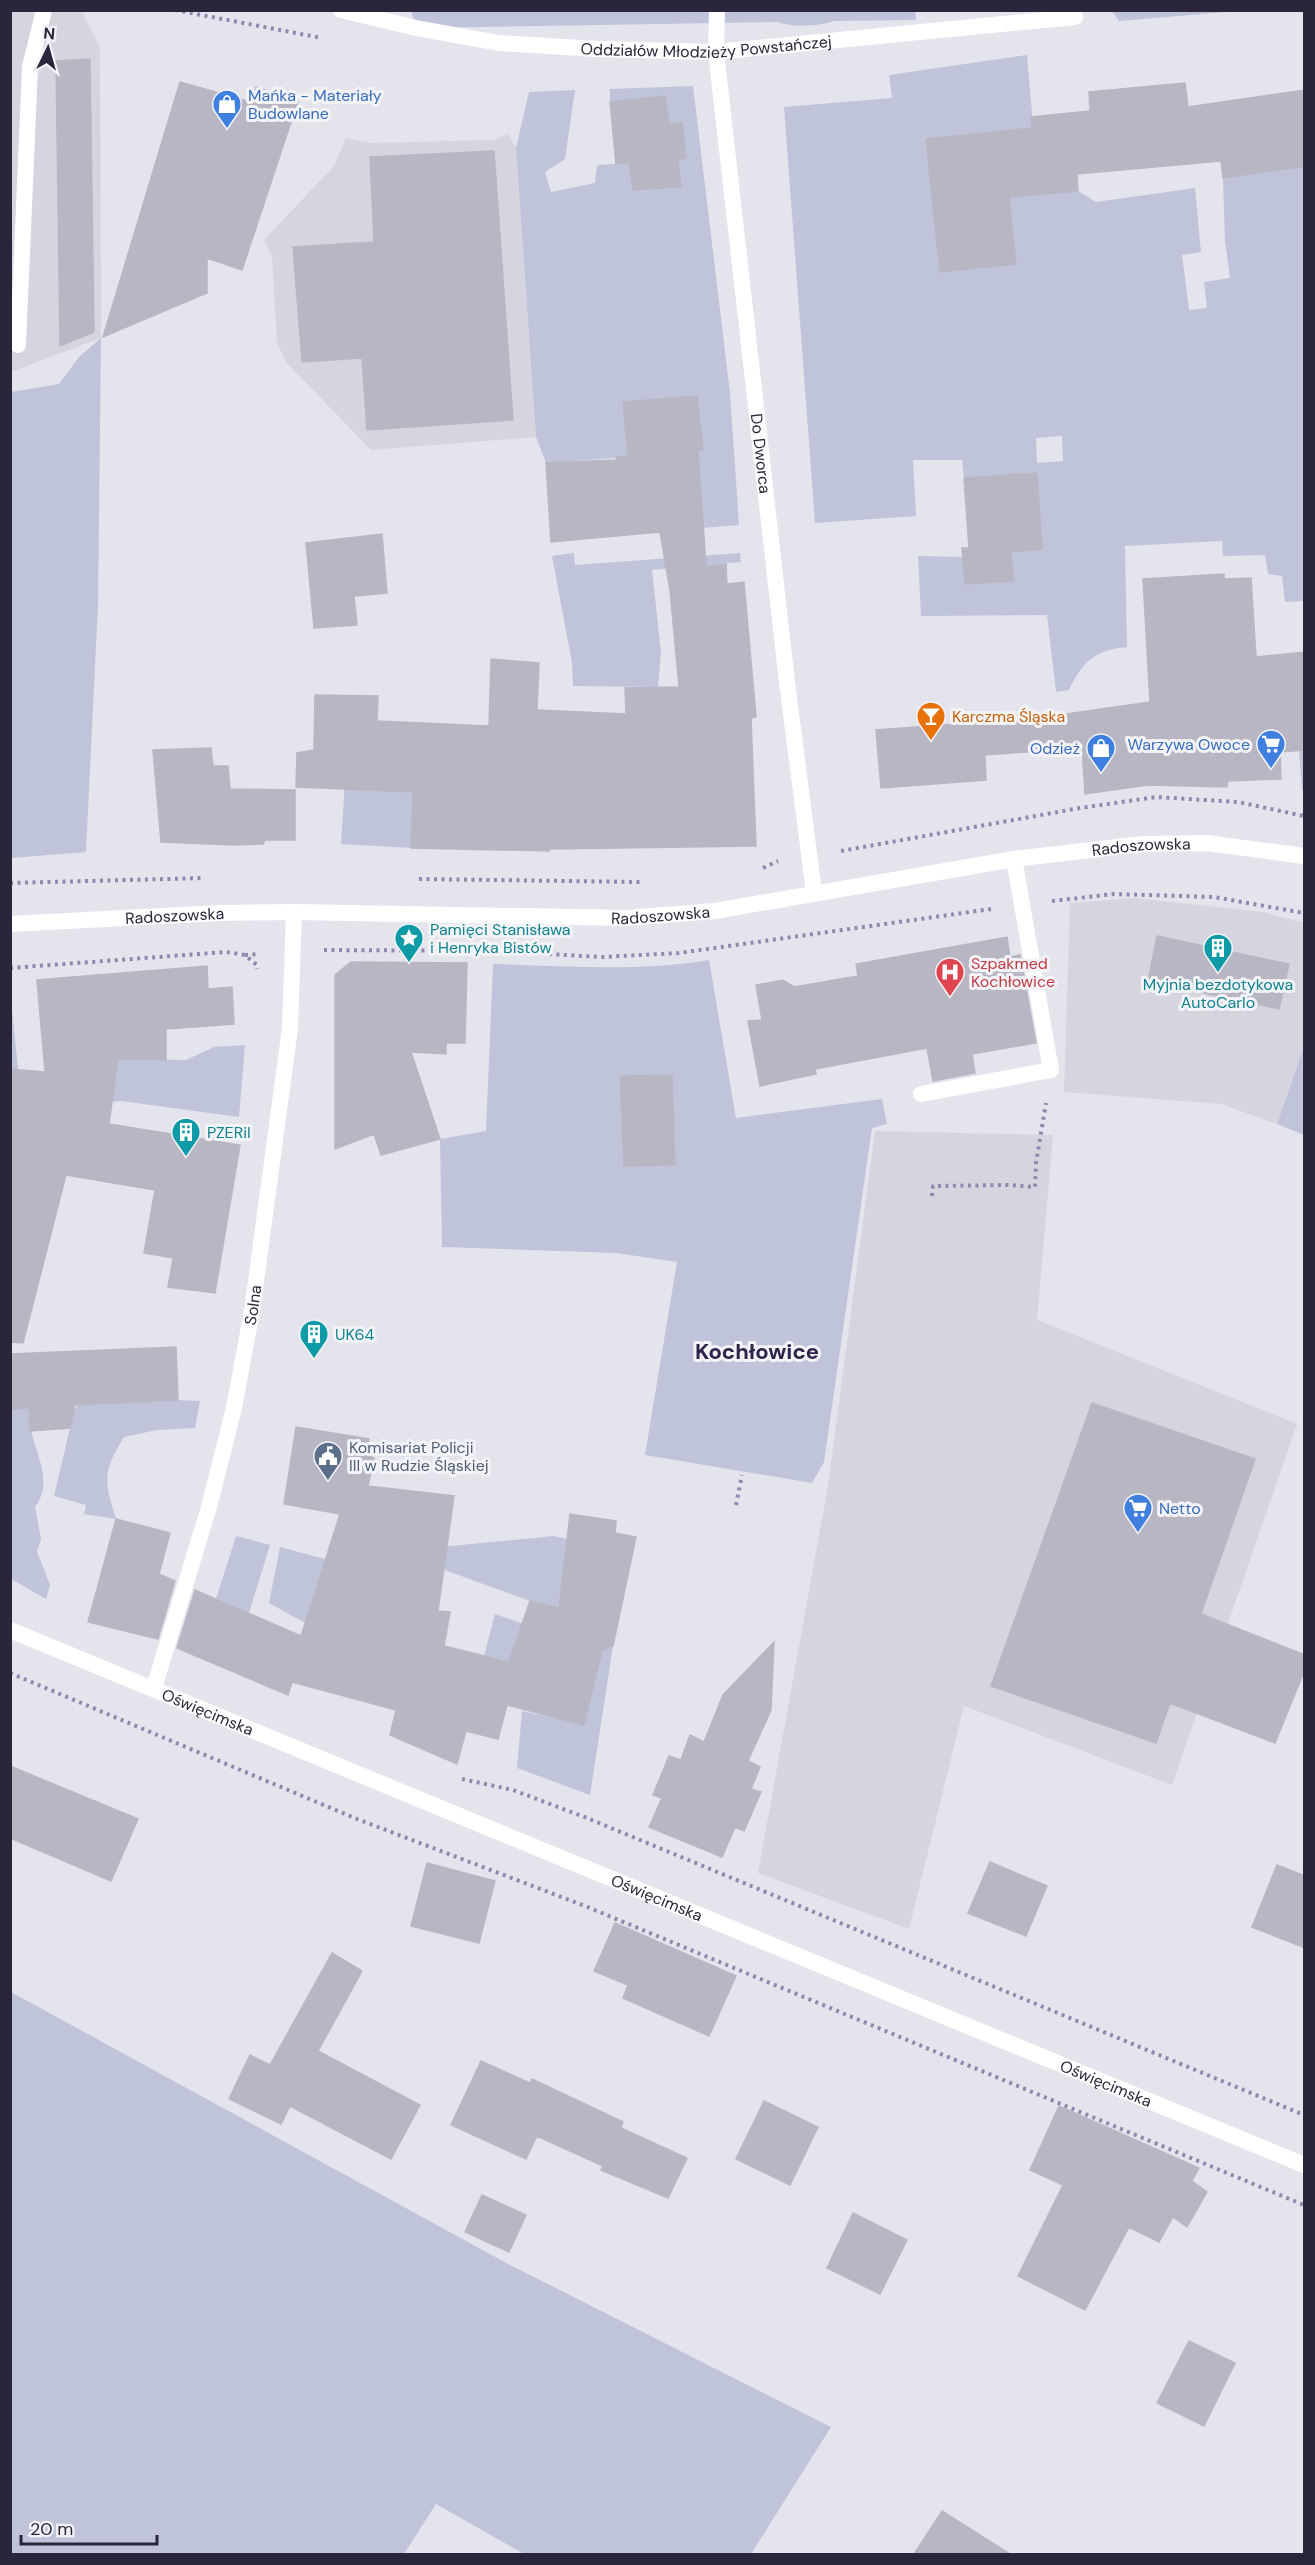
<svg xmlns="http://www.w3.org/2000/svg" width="1315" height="2565" font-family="'DM Sans',sans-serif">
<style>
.built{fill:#d6d5df}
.green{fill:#bfc4da;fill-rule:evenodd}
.building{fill:#b8b6c3;stroke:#b8b7c4;stroke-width:1.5}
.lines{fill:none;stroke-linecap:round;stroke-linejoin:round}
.path{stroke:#9088ac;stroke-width:4;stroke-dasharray:3 4.5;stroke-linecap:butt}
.service{stroke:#fff;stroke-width:16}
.minor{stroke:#fff;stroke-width:16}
.tertiary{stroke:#fff;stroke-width:16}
.labels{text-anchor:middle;stroke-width:6;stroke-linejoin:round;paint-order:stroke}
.street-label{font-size:16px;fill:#2b253b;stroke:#f4f4f8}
.shop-label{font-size:16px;fill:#366cbe;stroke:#f4f4f8;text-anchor:start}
.food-label{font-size:16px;fill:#c56008;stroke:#f4f4f8;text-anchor:start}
.culture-label{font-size:16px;fill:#0d838f;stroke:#f4f4f8;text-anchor:start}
.health-label{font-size:16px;fill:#be3a42;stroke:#f4f4f8;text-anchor:start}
.service-label{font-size:16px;fill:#4e5e75;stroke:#f4f4f8;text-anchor:start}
.district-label{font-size:22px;font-weight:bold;fill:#2f234b;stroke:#f4f4f8}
</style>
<rect width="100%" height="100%" fill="#e4e4ec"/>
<path class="built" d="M11,11h71l18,37 1,290 -90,34z
M508,134l8,14 20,289 -165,13 -85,-88 -9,-19 -5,-87 -8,-16 70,-74 12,-28 24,5 124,-3z
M1135,898l128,14 41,11v123l-27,78 -56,-20 -157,-12 6,-189z
M875,1131l178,4 -16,185 260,104 -125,361 -208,-79 -55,223 -151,-56 70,-387z"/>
<path class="green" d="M915,10l1,10 -82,1c-15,5 -42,7 -56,1l-362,6 -5,-17z
M1112,11h126l-119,10z
M1027,55l12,139 39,-3 18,11 99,-14 6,64 -19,3 7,55 18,-2 -3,-26 26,-4 -5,-37 -2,-63 81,-12v435l-19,1 -3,-26 -14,-2 -3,-19 -42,1 -1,-15 -97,5 2,101c-32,3 -45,15 -58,43l-13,2 -9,-77 -126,1 -3,-60 45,1 2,27 48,-3 -2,-29 31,-3 -3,-45 -31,-29 -44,3 -2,-18h-49l3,56 -101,7 -31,-416 108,-9 -3,-23zM1062,436l1,25 -26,2 -1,-25z
M693,86l37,307 9,132 -36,3 -5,-77 5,-1 -6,-54 -73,7 4,54 -82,6 -10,-26 -20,-289 13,-56 46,-2 -10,69 -20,13 6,20 44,-9 2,-18 32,-2 4,27 47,-3 -2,-27 8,-2 -4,-34 -13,1 -4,-29 -55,6v-13z
M101,338l-3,267 -12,247 -75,6v-466l48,-8 20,-27z
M574,553l1,12 165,-12 1,9 -89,8 9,82 -3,35 -85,-1 -1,-23 -20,-107z
M1299,750h5v40h-2z
M347,751l67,19 -3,78 -70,-4z
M709,960l27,158 146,-19 5,25 -15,4 -48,334 -12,21 -167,-28 32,-193 -61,-9 -174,-6 -2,-108 46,-8 7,-167c72,2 145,8 216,-4zM620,1077l55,88 -51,1z
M112,974l13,85 61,1 28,-13 31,-2 -6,72 -118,-16 -9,1 -18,-67 -6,-60z
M10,999h1l7,70h-7z
M1304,1046v89l-27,-11z
M178,1400l22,1 -5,27 -38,2 -33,7c-22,36 -20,43 -8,82l-32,-5 2,-9 -32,-9 20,-85 4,-6z
M30,1408c-6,34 29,67 5,99l6,32 -4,13 13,33 -4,14 -35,-20v-170z
M236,1536l34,9 -21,68 -33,-14z
M554,1536l13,3 -8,69 -29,-7 -91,-33 2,-21z
M280,1547l45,12 -18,65 -38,-21z
M495,1614l29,10 -11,56 -11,-3 3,-17 -21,-4z
M613,1646l-23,149 -73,-27 5,-57 62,13 18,-74z
M11,1992l501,274 319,161 -80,127h-227l-88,-50 -32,50h-393z"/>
<path class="building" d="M90,59l4,273 -34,14 -4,-285z
M180,82l71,20 5,-15 42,14 -56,169 -35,-12v35l-104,44z
M1185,83l3,24 117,-17v76l-82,12 -2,-17 -144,13 1,17 -69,6 7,67 -76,8 -14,-133 106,-11 -1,-11 59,-6 -1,-19z
M665,96l4,28 13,-1 4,35 -8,2 3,27 -48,3 -4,-27 -13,1 -6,-62z
M494,151l19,269 -146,10 -5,-72 -60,4 -9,-115 81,-5 -4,-85z
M697,396l6,54 -5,1 8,115 20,-2 1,20 17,-2 12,135 -5,1 5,128 -207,3v2l-138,-3 2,-56 -117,-5 1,-34 17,-3 1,-55 63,1 -1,25 112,5 2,-67 48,4 -2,47 89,4 -1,-26 54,-1 -9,-97 -10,-58 -109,10 -5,-79 70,-3v-3h12l-5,-55z
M1037,473l5,76 -31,3 3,29 -49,3 -3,-36h7l-5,-70z
M382,534l5,59 -33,3 3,29 -43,3 -8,-85z
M1224,574v5l27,-1 5,79 49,-5v98l-25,2 1,27 -53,2 -1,6 -79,-2 -63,9 -3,-46 -97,7 1,25 -105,8 -5,-58 107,-8v4l167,-24 -7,-123z
M211,748l2,18h15l2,23 65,1v50h-30l-2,4 -29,1 -73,-3 -8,-92z
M1157,936l132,28 -10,45 -131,-28z
M1007,937l3,20 10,-2 16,88 -64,11 3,19 -42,8 -6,-33 -112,21 1,5 -56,12 -12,-65 14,-1 -6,-35 27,-5 11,7 64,-11 -2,-12z
M351,962l116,1 -2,80h-19v11l-35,-2 29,87 -59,16 -7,-21 -39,15v-174z
M207,966l1,23 24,-2 2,37 -68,5v31l-48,-1 -9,65 131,21 -25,148 -47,-6 5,-29 -29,-5 11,-63 -89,-15 -43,168 -13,-1v-273l35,3 -8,-92z
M672,1075l3,90 -51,1 -4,-90z
M176,1347l2,53 -103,5 -5,23 -40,3 -1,-23 -19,1v-55z
M1092,1403l163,56 -54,155 104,41v14l-30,74 -105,-40 -14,40 -165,-57z
M296,1427l73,12 -1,17 6,2 -6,28 86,10 -16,115 12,1 -6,34 65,16 21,-61 29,7 11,-94 46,7 -1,12 21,4 -23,109 -11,4 -18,75 -77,-20 -9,34 -32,-8 -9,33 -67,-29 6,-25 -104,-28 -4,13 -111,-47 18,-58 106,46 39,-122 -56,-10z
M116,1519l54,14 -11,41 16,7 -17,58 -70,-17z
M774,1642l-3,68 -23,51 12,6 -9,22 10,3 -17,39 -9,-4 -13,30 -73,-30 13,-29 -9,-3 16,-39 12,4 9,-25 14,7 19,-47z
M10,1766l128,53 -27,62 -101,-43z
M990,1862l57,24 -21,50 -58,-23z
M427,1863l68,18 -16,62 -68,-17z
M1277,1865l28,11v72l-53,-21z
M615,1923l121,53 -27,60 -86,-38 5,-13 -34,-14z
M332,1953l30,18 -44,80 102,54 -29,54 -101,-53 -9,18 -52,-25 21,-44 20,10z
M481,2061l49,22 2,-4 91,43 -2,6 66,30 -19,40 -67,-28 2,-4 -66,-30 -11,23 -75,-34z
M764,2101l54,26 -28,58 -54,-26z
M1059,2106l140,62 -7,13 15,11 -20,35 -14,-10 -14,25 -30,-15 -44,83 -67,-34 45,-91 -33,-15z
M482,2195l44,20 -17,37 -44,-20z
M853,2213l54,27 -27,54 -53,-26z
M1189,2341l46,22 -31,63 -47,-23z
M942,2511l68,43h-96z"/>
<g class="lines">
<path class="path" d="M175,10l147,28
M841,851l239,-43 76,-11 82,5 66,14
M763,868l15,-7
M419,879l221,3
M10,883l195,-5
M1052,901l62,-7 100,3 90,16
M324,950l170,1 108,6 77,-4 312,-44
M245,955l15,-1
M10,968l216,-16 19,3 12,10v4
M932,1196l1,-10 75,-1 27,2 1,-24 10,-60
M736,1505l6,-30
M10,1673l347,146 228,87 719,299
M462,1779l51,11 74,28 717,297"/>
<path class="service" d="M716,52l1,-42
M18,345l12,-278 14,-57
M921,1094l130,-24 -37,-211"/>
<g class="minor">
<path id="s1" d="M341,10l75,18 83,15 97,6 120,3 359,-35"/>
<path id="s2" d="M716,52l71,630 27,211"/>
<path id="s3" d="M154,1688l55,-181 25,-99 18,-97 38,-283 4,-116"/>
</g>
<g class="tertiary">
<path id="s4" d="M10,924l210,-11 74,-1 332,6 89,-7 299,-52 129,-15 64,-1 97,13"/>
<path id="s5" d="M10,1630l1294,535"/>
</g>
</g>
<defs>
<g id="shop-pin" transform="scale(1.5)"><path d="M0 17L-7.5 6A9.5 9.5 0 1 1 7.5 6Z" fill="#3f7fe0" stroke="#f4f4f8"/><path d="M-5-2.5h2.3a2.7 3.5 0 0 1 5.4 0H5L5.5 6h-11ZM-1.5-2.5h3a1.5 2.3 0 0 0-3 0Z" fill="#fff"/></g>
<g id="bar-pin" transform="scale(1.5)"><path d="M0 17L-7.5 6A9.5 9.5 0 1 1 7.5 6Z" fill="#e8710a" stroke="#f4f4f8"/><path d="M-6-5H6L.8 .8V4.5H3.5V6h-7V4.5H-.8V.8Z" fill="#fff"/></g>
<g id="supermarket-pin" transform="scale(1.5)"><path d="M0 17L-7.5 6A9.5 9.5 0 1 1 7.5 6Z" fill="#3f7fe0" stroke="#f4f4f8"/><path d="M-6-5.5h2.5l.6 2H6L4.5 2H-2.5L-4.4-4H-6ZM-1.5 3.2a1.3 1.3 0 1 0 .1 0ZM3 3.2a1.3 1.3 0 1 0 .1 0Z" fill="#fff"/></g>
<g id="sight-pin" transform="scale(1.5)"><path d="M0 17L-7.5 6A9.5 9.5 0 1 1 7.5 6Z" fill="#0f9aa8" stroke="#f4f4f8"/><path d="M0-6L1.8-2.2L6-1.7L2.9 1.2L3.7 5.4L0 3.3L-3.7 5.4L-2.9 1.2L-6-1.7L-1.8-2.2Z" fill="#fff"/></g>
<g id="building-pin" transform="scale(1.5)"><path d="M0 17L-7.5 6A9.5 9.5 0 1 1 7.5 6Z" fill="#0f9aa8" stroke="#f4f4f8"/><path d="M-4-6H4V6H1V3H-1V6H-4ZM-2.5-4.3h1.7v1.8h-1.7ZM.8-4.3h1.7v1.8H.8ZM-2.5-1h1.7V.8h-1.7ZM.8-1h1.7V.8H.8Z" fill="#fff"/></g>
<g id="hospital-pin" transform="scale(1.5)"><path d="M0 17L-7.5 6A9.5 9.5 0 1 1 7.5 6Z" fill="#e0444e" stroke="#f4f4f8"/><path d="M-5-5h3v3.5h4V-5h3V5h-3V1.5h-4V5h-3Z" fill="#fff"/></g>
<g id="civic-pin" transform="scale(1.5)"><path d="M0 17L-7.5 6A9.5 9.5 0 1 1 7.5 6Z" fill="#5c6f8a" stroke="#f4f4f8"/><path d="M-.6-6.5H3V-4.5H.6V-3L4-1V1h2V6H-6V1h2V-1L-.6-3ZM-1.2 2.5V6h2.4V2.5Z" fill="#fff"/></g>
</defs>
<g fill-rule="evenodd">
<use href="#shop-pin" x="227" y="104"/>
<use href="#bar-pin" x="931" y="716"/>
<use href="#supermarket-pin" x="1271" y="744"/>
<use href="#shop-pin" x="1101" y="748"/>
<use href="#sight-pin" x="409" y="938"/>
<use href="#building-pin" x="1218" y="948"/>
<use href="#hospital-pin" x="950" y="972"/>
<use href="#building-pin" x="186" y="1132"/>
<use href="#building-pin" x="314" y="1334"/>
<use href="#civic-pin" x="328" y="1456"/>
<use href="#supermarket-pin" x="1138" y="1508"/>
</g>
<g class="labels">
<g class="street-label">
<text dy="6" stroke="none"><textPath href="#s1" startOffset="369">Oddziałów Młodzieży Powstańczej</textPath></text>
<text dy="6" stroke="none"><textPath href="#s2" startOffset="404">Do Dworca</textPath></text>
<text dy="6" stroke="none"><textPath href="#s4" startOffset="1137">Radoszowska</textPath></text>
<text dy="6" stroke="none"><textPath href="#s4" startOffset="651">Radoszowska</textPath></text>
<text dy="6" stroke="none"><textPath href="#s4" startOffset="165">Radoszowska</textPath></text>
<text dy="6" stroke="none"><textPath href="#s3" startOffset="396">Solna</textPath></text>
<text dy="6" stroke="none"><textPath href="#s5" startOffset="214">Oświęcimska</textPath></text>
<text dy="6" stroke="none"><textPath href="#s5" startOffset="700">Oświęcimska</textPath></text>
<text dy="6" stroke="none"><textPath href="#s5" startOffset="1186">Oświęcimska</textPath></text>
</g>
<g class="shop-label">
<text x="248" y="101">Mańka - Materiały<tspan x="248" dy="18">Budowlane</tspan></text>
<text x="1250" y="750" text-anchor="end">Warzywa Owoce</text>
<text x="1080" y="754" text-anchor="end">Odzież</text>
<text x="1159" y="1514">Netto</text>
</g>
<g class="food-label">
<text x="952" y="722">Karczma Śląska</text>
</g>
<g class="culture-label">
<text x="430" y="935">Pamięci Stanisława<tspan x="430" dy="18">i Henryka Bistów</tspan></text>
<text x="1218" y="990" text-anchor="middle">Myjnia bezdotykowa<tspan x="1218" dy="18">AutoCarlo</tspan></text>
<text x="207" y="1138">PZERiI</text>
<text x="335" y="1340">UK64</text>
</g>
<g class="health-label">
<text x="971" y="969">Szpakmed<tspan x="971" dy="18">Kochłowice</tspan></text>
</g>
<g class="service-label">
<text x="349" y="1453">Komisariat Policji<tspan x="349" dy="18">III w Rudzie Śląskiej</tspan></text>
</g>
<g class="district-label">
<text x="757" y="1359">Kochłowice</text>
</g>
</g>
<rect width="1315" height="2565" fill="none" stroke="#2b253b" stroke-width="24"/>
<g transform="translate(48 48) rotate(5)" stroke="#f4f4f8" stroke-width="4.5" paint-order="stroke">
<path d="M0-4.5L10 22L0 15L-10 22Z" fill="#2b253b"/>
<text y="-9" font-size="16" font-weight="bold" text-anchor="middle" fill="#2b253b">N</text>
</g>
<path d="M21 2535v9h136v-9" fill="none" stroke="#2b253b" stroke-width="3"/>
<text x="30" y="2535" font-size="18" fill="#2b253b" stroke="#f4f4f8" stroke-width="4.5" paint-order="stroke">20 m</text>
</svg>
